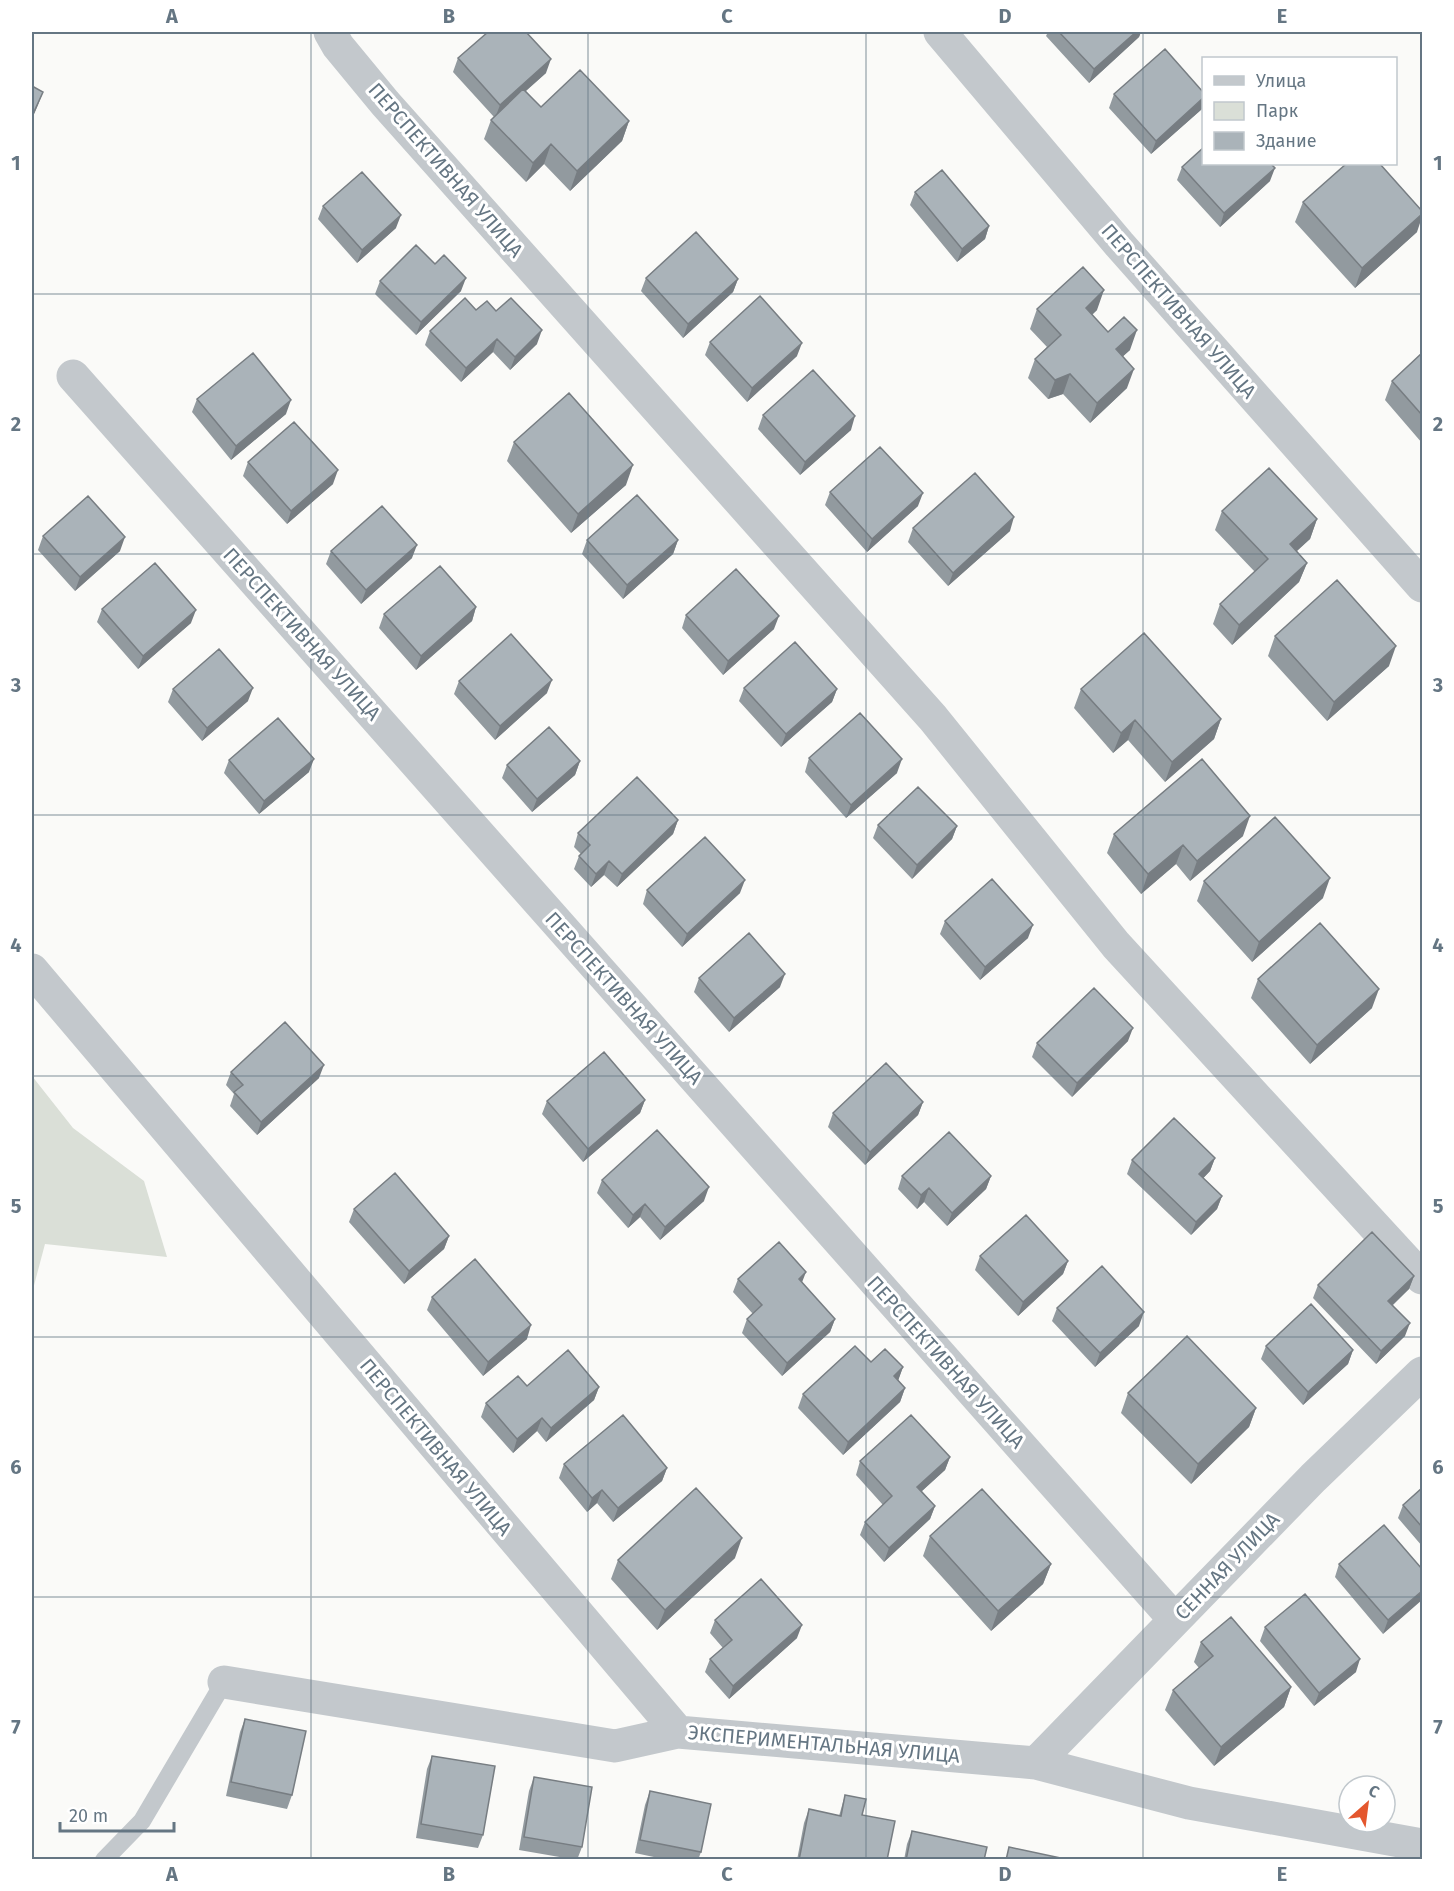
<svg xmlns="http://www.w3.org/2000/svg" width="1454" height="1891" font-family="'Fira Sans',sans-serif">
<style>
.green{fill:#dadfd7}
.lines{fill:none;stroke-linecap:round;stroke-linejoin:round}
.service{stroke:#c3c8cc;stroke-width:18}
.minor{stroke:#c3c8cc;stroke-width:33}
.wall{fill:#929a9f}
.shaded-wall{fill:#777d82}
.building{fill:#aab3b9;stroke:#777d82;stroke-width:1.5}
.grid{fill:none;stroke:#657683;stroke-width:1.5;stroke-opacity:0.55}
.labels{text-anchor:middle;stroke-width:6;stroke-linejoin:round;paint-order:stroke}
.street-label{font-size:20px;fill:#657683;stroke:#fff}
.neatline{fill:none;stroke:#657683;stroke-width:2}
.grid-label{font-size:20px;text-anchor:middle;font-weight:bold;fill:#657683}
</style>
<rect width="100%" height="100%" fill="#fafaf8"/>
<path class="green" d="M32,1076l41,52 71,53 23,76 -122,-13 -13,49z"/>
<g class="lines">
<path class="service" d="M104,1860l38,-39 82,-139"/>
<path class="minor" d="M330,32l8,14 47,57 548,615 183,227 306,333
M940,32l179,212 303,342
M73,376l1102,1244
M32,970l646,762
M224,1682l391,64 63,-14 358,31 153,40 233,42
M1036,1763l277,-285 109,-105"/>
</g>
<path class="wall" d="M1048,32h93l-2,5 -50,46 -43,-47z
M458,58l88,15 -20,18 15,16 88,14 -7,20 -52,50 -26,-27 -18,18 -42,-43 7,-19 3,-3 -41,-45z
M1114,94l88,15 -51,45 -42,-46z
M1182,167l88,14 -50,46 -43,-47z
M915,192l74,34 -4,13 -28,23 -47,-57z
M1303,202l114,30 -62,56 -60,-66z
M323,206l73,22 -39,35 -39,-44z
M646,278l92,1 -5,13 -50,46 -42,-47z
M380,281l81,10 -45,44 -41,-41z
M1037,309l60,1 -5,5 16,17 22,18 -7,6 4,32 -37,35 -27,-29 -15,5 -20,-21 7,-19 12,-12 -17,-18z
M476,310l20,1 41,33 -27,26 -17,-18 -32,30 -36,-37 5,-14z
M710,342l87,14 -50,46 -42,-47z
M1422,353v90l-37,-43 7,-19z
M197,399l89,15 -55,46 -39,-48z
M763,415l88,15 -51,45 -42,-46z
M514,442l112,43 -55,48 -64,-72z
M248,462l85,22 -46,40 -44,-48z
M830,492l88,14 -51,46 -42,-47z
M1222,511l95,8 -7,20 -14,12 11,12 -8,19 -67,63 -19,-21 7,-20 35,-32 -40,-42z
M913,528l97,3 -62,55 -40,-44z
M43,536l77,15 -45,40 -37,-41z
M587,540h91l-5,14 -50,45 -41,-45z
M331,551l81,7 -51,46 -35,-40z
M476,607l-4,14 -56,49 -37,-42 5,-14z
M102,609l89,14 -53,46 -41,-47z
M686,615l88,14 -51,46 -41,-47z
M1275,636l114,30 -62,55 -59,-65z
M459,681l88,12 -52,47 -41,-46z
M744,688l93,1 -5,13 -51,45 -42,-46z
M173,689l75,12 -46,40 -34,-39z
M1081,689l140,30 -7,20 -49,43 -37,-42 -15,13 -39,-45z
M809,758l88,15 -51,45 -41,-46z
M229,760l80,12 -50,42 -35,-41z
M580,761l-5,14 -43,37 -30,-34 5,-13z
M678,820l-5,14 -56,53 -13,-12 -13,12 -17,-18 5,-13 2,-2 -7,-7 4,-14z
M878,825l79,1 -5,13 -40,40 -39,-41z
M1114,834l129,2 -53,45 -14,-17 -35,30 -34,-41z
M1204,881l119,17 -71,64 -55,-61z
M647,890l93,3 -58,54 -39,-43z
M945,921l83,17 -48,42 -40,-46z
M699,978l81,9 -51,45 -35,-40z
M1258,979l114,29 -62,56 -59,-66z
M1128,1041l-56,56 -40,-40 5,-14z
M231,1072l88,6 -62,57 -27,-29 4,-12 -8,-9z
M645,1100l-5,13 -57,49 -41,-48 5,-13z
M923,1102l-5,13 -53,50 -37,-38 5,-14z
M1215,1158l-5,13 -7,7 19,18 -5,13 -26,26 -64,-61 5,-14z
M902,1176h89l-5,13 -39,37 -23,-24 -7,7 -19,-20z
M602,1180l102,21 -44,39 -20,-23 -12,11 -31,-35z
M354,1209l95,27 -5,13 -40,35 -55,-62z
M980,1256l88,5 -5,13 -45,42 -43,-46z
M1414,1276l-5,13 -16,16 12,31 -29,28 -63,-66 5,-13z
M738,1279l64,4 33,36 -5,13 -48,44 -40,-43 5,-14 6,-5 -20,-22z
M432,1297l95,42 -44,37 -56,-66z
M1057,1308l82,18 -44,41 -43,-46z
M1266,1346l87,4 -5,14 -45,41 -42,-46z
M871,1362l32,5 -5,13 7,8 -5,14 -57,53 -45,-47 5,-14z
M527,1386l72,1 -5,13 -48,42 -9,-11 -24,22 -32,-36 5,-14z
M1128,1393l128,15 -7,19 -58,57 -70,-71z
M950,1457l-5,13 -23,21 13,15 -5,13 -46,43 -24,-27 5,-13 18,-17 -27,-30 4,-14z
M564,1464l103,4 -5,13 -49,41 -16,-19 -10,9 -28,-34z
M1422,1488v58l-24,-28 5,-13z
M930,1536l121,28 -8,20 -52,47 -68,-75z
M735,1558l-78,72 -46,-51 7,-19z
M1339,1564l83,5 -39,65 -48,-57z
M715,1620l82,18 -68,61 -24,-27 5,-13 13,-11 -13,-15z
M1265,1627l91,45 -42,34 -54,-65z
M1201,1642l90,45 -7,20 -70,59 -49,-56 8,-20 26,-22 -5,-6z
M245,1719l47,76 -5,14 -61,-13 14,-64z
M432,1756l51,79 -5,13 -62,-10 11,-69z
M534,1777l48,70 -5,13 -58,-10 10,-59z
M650,1791l51,61 -3,8h-30l-33,-7 10,-48z
M845,1795l17,20 25,45h-90l7,-37 5,-14 30,7z
M912,1831l72,29h-80l3,-16z"/>
<path class="shaded-wall" d="M1136,32h5l-2,5 -50,46 5,-14z
M551,59l-5,14 -51,45 5,-13z
M43,92l-5,13 -6,14v-3z
M1203,98v6l-1,5 -51,45 5,-13z
M629,121l-7,20 -52,50 7,-20z
M551,144l-7,20 -18,18 7,-19z
M1275,168l-5,13 -50,46 4,-14z
M1422,214v3l-5,15 -62,56 7,-20z
M401,215l-5,13 -39,35 5,-13z
M989,226l-4,13 -28,23 5,-13z
M466,278l-5,13 -45,44 5,-13z
M738,279l-5,13 -50,46 5,-14z
M1104,290l-7,20 -19,17 8,-19z
M542,330l-5,14 -27,26 5,-13z
M1137,330l-7,20 -21,19 7,-20z
M497,339l-4,13 -32,30 5,-14z
M802,343l-5,13 -50,46 5,-14z
M1134,369l-7,19 -37,35 7,-20z
M1070,374l-7,20 -15,5 7,-19z
M291,400l-5,14 -55,46 5,-14z
M855,416l-4,14 -51,45 5,-13z
M633,465l-7,20 -55,48 7,-19z
M338,470l-5,14 -46,40 4,-13z
M923,493l-5,13 -51,46 5,-13z
M1014,517l-4,14 -62,55 5,-13z
M1317,519l-7,20 -27,25 7,-20z
M125,537l-5,14 -45,40 5,-14z
M678,540l-5,14 -50,45 4,-14z
M417,545l-5,13 -51,46 5,-14z
M1307,563l-8,19 -67,63 7,-20z
M476,607l-4,14 -56,49 5,-14z
M196,610l-5,13 -53,46 5,-13z
M779,616l-5,13 -51,46 5,-14z
M1396,646l-7,20 -62,55 7,-19z
M552,680l-5,13 -52,47 5,-14z
M253,688l-5,13 -46,40 5,-13z
M837,689l-5,13 -51,45 5,-13z
M1221,719l-7,20 -49,43 7,-20z
M1135,720l-7,20 -15,13 8,-20z
M314,759l-5,13 -50,42 5,-13z
M902,759l-5,14 -51,45 5,-13z
M580,761l-5,14 -43,37 5,-13z
M1250,816l-7,20 -53,45 7,-20z
M678,820l-5,14 -56,53 5,-13z
M957,826l-5,13 -40,40 5,-14z
M1183,845l-7,19 -35,30 7,-20z
M609,861l-5,14 -13,12 5,-13z
M1330,878l-7,20 -71,64 7,-20z
M745,880l-5,13 -58,54 5,-13z
M1033,925l-5,13 -48,42 5,-13z
M785,974l-5,13 -51,45 5,-14z
M1379,989l-7,19 -62,56 7,-19z
M1133,1028l-5,13 -56,56 5,-14z
M324,1065l-5,13 -62,57 4,-13z
M645,1100l-5,13 -57,49 5,-13z
M923,1102l-5,13 -53,50 5,-13z
M1215,1158l-5,13 -16,17 5,-14z
M991,1176l-5,13 -39,37 5,-13z
M709,1187l-5,14 -44,39 5,-13z
M929,1188l-5,14 -7,7 4,-14z
M1222,1196l-5,13 -26,26 5,-13z
M645,1204l-5,13 -12,11 5,-13z
M449,1236l-5,13 -40,35 5,-13z
M1068,1261l-5,13 -45,42 5,-14z
M806,1272l-5,13 -2,-6z
M1414,1276l-5,13 -26,25 5,-13z
M1144,1312l-5,14 -44,41 5,-14z
M835,1319l-5,13 -48,44 5,-13z
M1410,1323l-5,13 -29,28 5,-13z
M531,1325l-4,14 -44,37 5,-14z
M1353,1350l-5,14 -45,41 5,-13z
M903,1367l-5,14 -4,-5z
M599,1387l-5,13 -48,42 5,-14z
M905,1388l-5,14 -57,53 5,-13z
M1256,1408l-7,19 -58,57 7,-20z
M542,1418l-5,13 -24,22 4,-14z
M950,1457l-5,13 -33,30 5,-13z
M667,1468l-5,13 -49,41 5,-14z
M602,1490l-5,13 -10,9 5,-14z
M935,1506l-5,13 -46,43 5,-14z
M742,1538l-7,20 -78,72 8,-20z
M1051,1564l-8,20 -52,47 7,-20z
M1422,1591v9l-39,34 5,-14z
M802,1625l-5,13 -68,61 4,-13z
M1360,1659l-4,13 -42,34 5,-13z
M1291,1687l-7,20 -70,59 7,-19z"/>
<path class="building" d="M488,32h38l25,27 -51,46 -42,-47z
M1059,32h77l-42,37z
M1165,49l38,43v6l-47,43 -42,-47z
M580,70l49,51 -52,50 -26,-27 -18,19 -42,-43 32,-31 18,18z
M32,86l11,6 -11,24z
M1203,148v16h68l4,4 -51,45 -42,-46z
M1346,164h34l42,47v3l-60,54 -59,-66z
M942,170l47,56 -27,23 -47,-57z
M362,172l39,43 -39,35 -39,-44z
M696,232l42,47 -50,45 -42,-46z
M416,245l19,19 9,-9 22,23 -45,44 -41,-41z
M1083,267l21,23 -18,18 22,24 16,-15 13,13 -21,19 18,20 -37,34 -27,-29 -15,6 -20,-21 26,-24 -24,-26z
M760,296l42,47 -50,45 -42,-46z
M465,298l11,12 11,-9 9,10 15,-13 31,32 -27,27 -18,-18 -31,29 -36,-37z
M253,353l38,47 -55,46 -39,-47z
M1422,353v62l-30,-34z
M813,370l42,46 -50,46 -42,-47z
M569,393l64,72 -55,49 -64,-72z
M294,422l44,48 -47,41 -43,-49z
M880,447l43,46 -51,46 -42,-47z
M1269,468l48,51 -27,25 17,19 -68,62 -19,-21 48,-45 -46,-48z
M975,473l39,44 -61,56 -40,-45z
M637,495l41,45 -51,45 -40,-45z
M88,496l37,41 -45,40 -37,-41z
M382,506l35,39 -51,45 -35,-39z
M155,563l41,47 -53,46 -41,-47z
M440,566l36,41 -55,49 -37,-42z
M736,569l43,47 -51,45 -42,-46z
M1337,580l59,66 -62,56 -59,-66z
M1144,633l77,86 -49,43 -37,-42 -14,13 -40,-44z
M511,634l41,46 -52,46 -41,-45z
M795,642l42,47 -51,45 -42,-46z
M219,649l34,39 -46,40 -34,-39z
M860,713l42,46 -51,46 -42,-47z
M278,718l36,41 -50,42 -35,-41z
M549,727l31,34 -43,38 -30,-34z
M1202,759l48,57 -53,45 -14,-16 -35,29 -34,-40z
M637,777l41,43 -56,54 -13,-13 -13,13 -17,-18 11,-11 -12,-12z
M918,787l39,39 -40,39 -39,-40z
M1275,817l55,61 -71,64 -55,-61z
M705,837l40,43 -58,54 -40,-44z
M992,879l41,46 -48,42 -40,-46z
M1320,923l59,66 -62,56 -59,-66z
M749,933l36,41 -51,44 -35,-40z
M1094,988l39,40 -56,55 -40,-40z
M285,1022l39,43 -63,57 -27,-30 9,-7 -12,-13z
M604,1052l41,48 -57,49 -41,-48z
M886,1063l37,39 -53,50 -37,-39z
M1174,1118l41,40 -16,16 23,22 -26,26 -64,-62z
M657,1130l52,57 -44,40 -20,-23 -12,11 -31,-35z
M949,1132l42,44 -39,37 -23,-25 -8,7 -19,-19z
M395,1173l54,63 -40,35 -55,-62z
M1026,1215l42,46 -45,41 -43,-46z
M1372,1232l42,44 -26,25 22,22 -29,28 -63,-66z
M779,1242l27,30 -7,7 36,40 -48,44 -40,-44 15,-14 -24,-26z
M475,1259l56,66 -43,37 -56,-65z
M1102,1266l42,46 -44,41 -43,-45z
M1311,1304l42,46 -45,42 -42,-46z
M1187,1336l69,72 -58,56 -70,-71z
M855,1346l16,16 14,-13 18,18 -9,9 11,12 -57,54 -45,-48z
M568,1350l31,37 -48,41 -9,-10 -25,21 -31,-36 32,-27 9,10z
M623,1415l44,53 -49,40 -16,-18 -10,8 -28,-34z
M911,1415l39,42 -33,30 18,19 -46,42 -24,-26 27,-26 -32,-35z
M696,1488l46,50 -77,72 -47,-50z
M1422,1488v39l-19,-22z
M982,1489l69,75 -53,47 -68,-75z
M1384,1525l38,44v22l-34,29 -49,-56z
M761,1579l41,46 -69,61 -23,-27 22,-19 -17,-20z
M1305,1594l55,65 -41,34 -54,-66z
M1231,1617l60,70 -70,60 -48,-57 40,-34 -12,-14z
M245,1719l61,12 -14,64 -61,-13z
M432,1756l63,10 -12,69 -62,-11z
M534,1777l58,10 -10,60 -58,-10z
M650,1791l61,13 -10,48 -61,-12z
M845,1795l21,4 -4,16 33,6 -8,39h-88l10,-51 32,7z
M912,1831l75,16 -3,13h-78z
M1009,1847l61,13h-64z"/>
<path class="grid" d="M311,32v1828M588,32v1828M866,32v1828M1143,32v1828M32,294h1390M32,554h1390M32,815h1390M32,1076h1390M32,1337h1390M32,1597h1390"/>
<g class="labels">
<g class="street-label">
<text transform="translate(446 170) rotate(49)" y="7">ПЕРСПЕКТИВНАЯ УЛИЦА</text>
<text transform="translate(1179 311) rotate(49)" y="7">ПЕРСПЕКТИВНАЯ УЛИЦА</text>
<text transform="translate(302 634) rotate(48)" y="7">ПЕРСПЕКТИВНАЯ УЛИЦА</text>
<text transform="translate(624 998) rotate(48)" y="7">ПЕРСПЕКТИВНАЯ УЛИЦА</text>
<text transform="translate(946 1362) rotate(48)" y="7">ПЕРСПЕКТИВНАЯ УЛИЦА</text>
<text transform="translate(436 1447) rotate(50)" y="7">ПЕРСПЕКТИВНАЯ УЛИЦА</text>
<text transform="translate(1227 1566) rotate(-46)" y="7">СЕННАЯ УЛИЦА</text>
<text transform="translate(824 1744) rotate(5)" y="7">ЭКСПЕРИМЕНТАЛЬНАЯ УЛИЦА</text>
</g>
</g>
<rect width="1454" height="1891" fill="none" stroke="#ffffff" stroke-width="66"/>
<rect x="1202" y="57" width="195" height="108" fill="#ffffff" stroke="#c1c8cd" stroke-width="1.5"/>
<rect x="1214" y="76" width="30" height="9" fill="#c3c8cc" stroke="#c1c8cd" stroke-width="1.5"/>
<text x="1256" y="87" font-size="18" fill="#657683">Улица</text>
<rect x="1214" y="102" width="30" height="18" fill="#dadfd7" stroke="#c1c8cd" stroke-width="1.5"/>
<text x="1256" y="117" font-size="18" fill="#657683">Парк</text>
<rect x="1214" y="132" width="30" height="18" fill="#aab3b9" stroke="#c1c8cd" stroke-width="1.5"/>
<text x="1256" y="147" font-size="18" fill="#657683">Здание</text>
<g transform="translate(1367 1804) rotate(28)"><circle r="28" fill="#ffffff" stroke="#c1c8cd" stroke-width="1.5"/>
<path d="M0-4.5L10 22L0 15L-10 22Z" fill="#e4572e"/>
<text y="-9" font-size="16" font-weight="bold" text-anchor="middle" fill="#657683">С</text>
</g>
<path d="M60 1822v9h114v-9" fill="none" stroke="#657683" stroke-width="3"/>
<text x="69" y="1822" font-size="18" fill="#657683" stroke="#ffffff" stroke-width="4.5" paint-order="stroke">20 m</text>
<rect x="33" y="33" width="1388" height="1825" class="neatline"/>
<g class="grid-label">
<text x="172" y="23">A</text>
<text x="449" y="23">B</text>
<text x="727" y="23">C</text>
<text x="1005" y="23">D</text>
<text x="1282" y="23">E</text>
<text x="16" y="170">1</text>
<text x="1438" y="170">1</text>
<text x="16" y="431">2</text>
<text x="1438" y="431">2</text>
<text x="16" y="692">3</text>
<text x="1438" y="692">3</text>
<text x="16" y="952">4</text>
<text x="1438" y="952">4</text>
<text x="16" y="1213">5</text>
<text x="1438" y="1213">5</text>
<text x="16" y="1474">6</text>
<text x="1438" y="1474">6</text>
<text x="16" y="1734">7</text>
<text x="1438" y="1734">7</text>
<text x="172" y="1881">A</text>
<text x="449" y="1881">B</text>
<text x="727" y="1881">C</text>
<text x="1005" y="1881">D</text>
<text x="1282" y="1881">E</text>
</g>
</svg>
